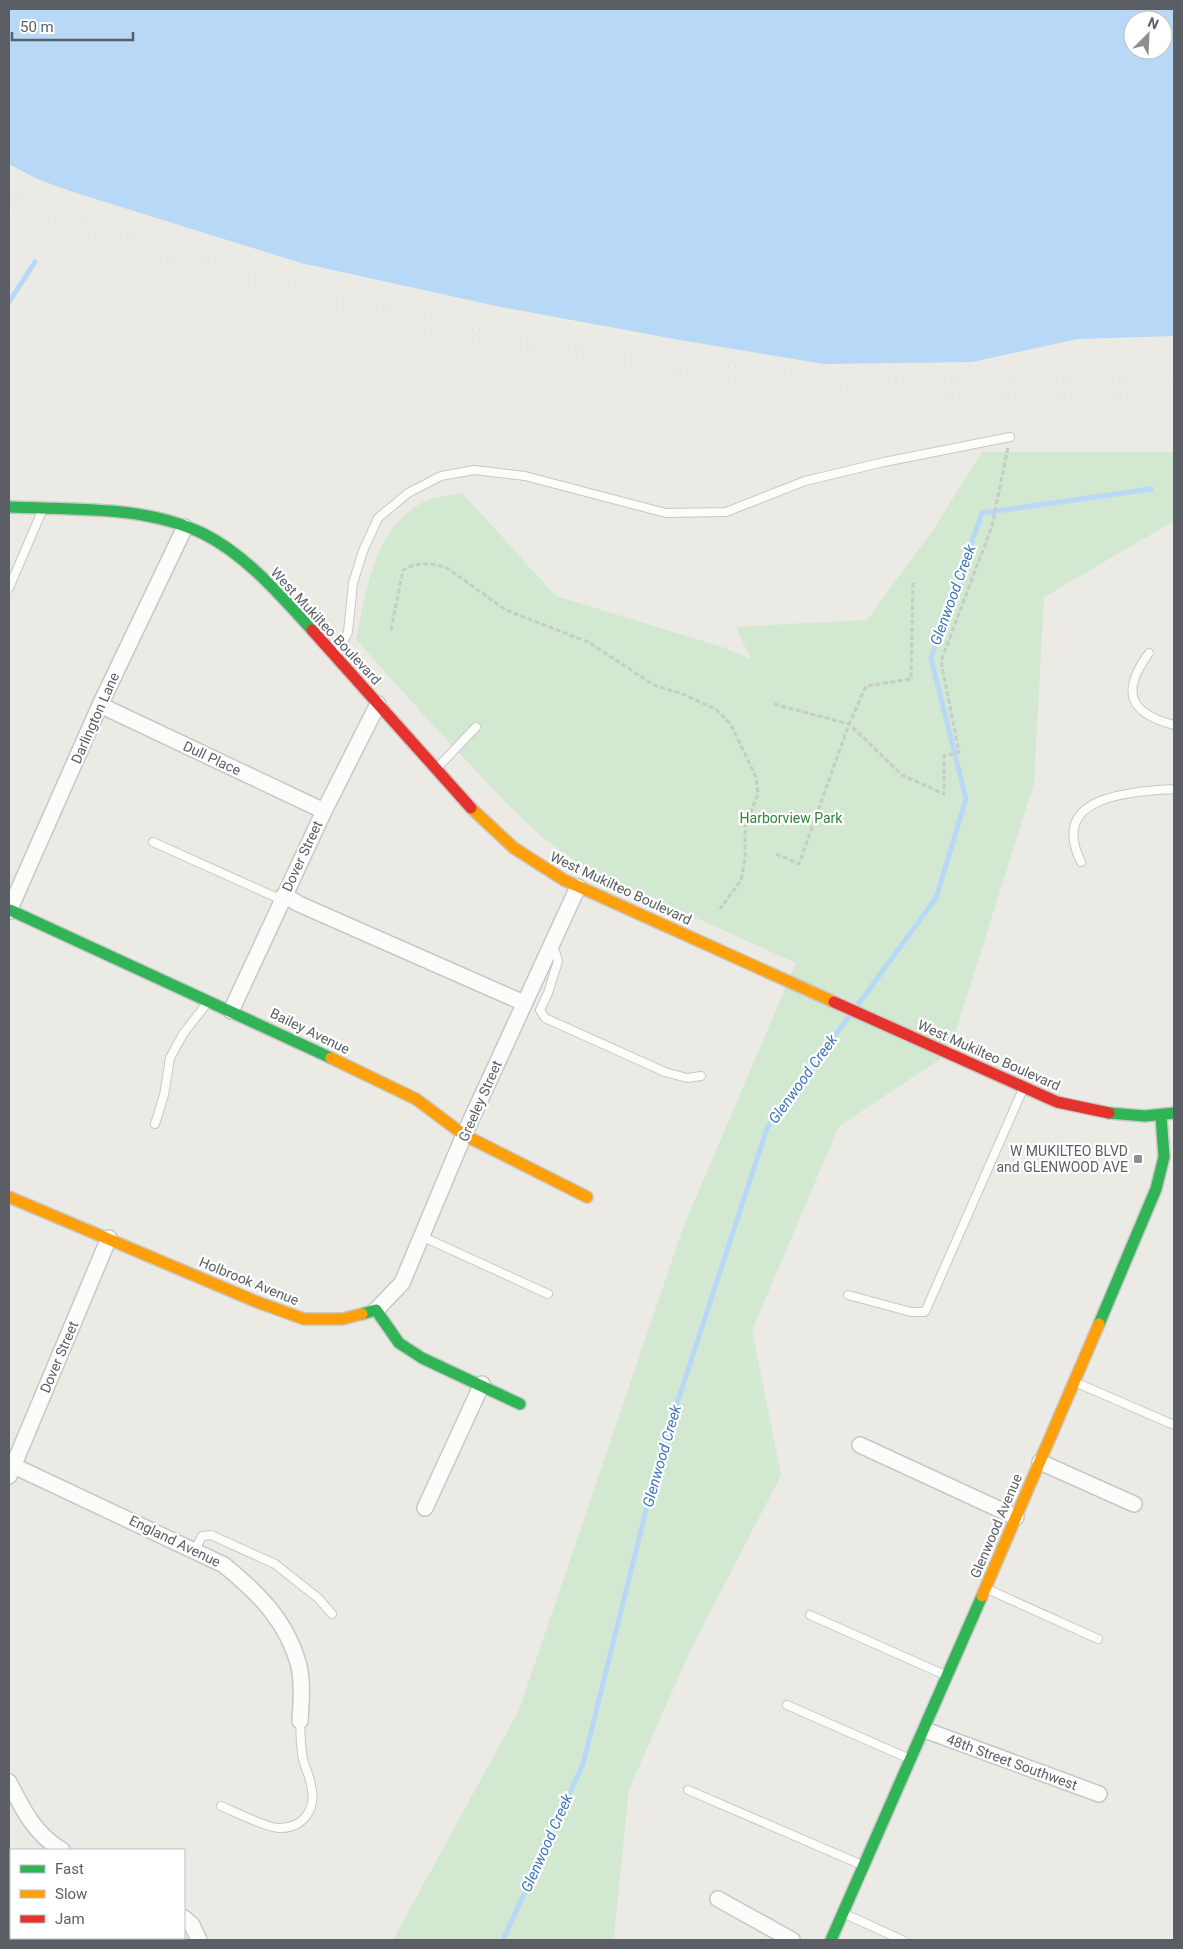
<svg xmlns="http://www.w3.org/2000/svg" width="1183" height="1949" font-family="Roboto,sans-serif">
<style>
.green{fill:#d2e8d0}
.water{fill:#b7d9f7;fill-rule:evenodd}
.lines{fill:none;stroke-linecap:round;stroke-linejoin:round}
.stream{stroke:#b7d9f7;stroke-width:5}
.lane-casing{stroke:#c7c7c6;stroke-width:10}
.street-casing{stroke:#c7c7c6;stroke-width:18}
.fast-casing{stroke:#c8c8c7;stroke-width:14}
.slow-casing{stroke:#c8c8c7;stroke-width:14}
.jam-casing{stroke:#c8c8c7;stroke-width:14}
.path{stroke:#c7ccc9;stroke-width:3;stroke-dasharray:5 2.5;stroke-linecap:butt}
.lane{stroke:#fcfcfb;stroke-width:8}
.street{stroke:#fcfcfb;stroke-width:15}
.fast{stroke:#30b455;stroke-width:11}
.slow{stroke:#ff9f0a;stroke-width:11}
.jam{stroke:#e5322d;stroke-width:11}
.rail{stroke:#e2e2e2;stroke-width:4;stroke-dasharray:1 6;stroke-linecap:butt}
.poi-dot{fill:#8d8f91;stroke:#fff;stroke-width:2}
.labels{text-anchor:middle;stroke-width:4.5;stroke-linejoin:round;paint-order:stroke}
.street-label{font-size:14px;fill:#5b5e64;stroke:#fff}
.park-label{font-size:14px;fill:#318439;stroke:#fff}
.poi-label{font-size:14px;fill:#5b5e64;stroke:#fff;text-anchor:end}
.water-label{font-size:15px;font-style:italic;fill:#3e77bd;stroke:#fff}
</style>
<rect width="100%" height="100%" fill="#ebeae5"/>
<path class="green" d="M982,452h192v69l-130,76 -10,186 -85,270 -110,73 -87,204 29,145 -91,176 -61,138 -15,147 -2,4h-219l126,-230 164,-482 113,-265 -195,-88 -33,-19 -28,-21 -34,-32 -87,-93 -63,-71c12,-50 16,-107 64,-135 11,-7 29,-8 42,-11l94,103 169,52 26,11 -15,-32 131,-7 66,-90z"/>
<path class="water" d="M9,9h1165v327l-96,3 -106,23 -148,2 -144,-24 -179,-33 -200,-44 -228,-71 -36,-13 -28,-15zM1133,20h30v30h-30z"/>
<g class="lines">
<path class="stream" d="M9,302l26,-40
M857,1006l79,-108 30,-99 -35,-141 51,-145 169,-24
M503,1940l80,-176 75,-302 109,-334 83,-113"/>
<g class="lane-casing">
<path id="lane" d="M9,588l33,-77
M1149,653c-28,38 -21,60 25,72
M337,655l11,-23 5,-49 10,-32 15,-33 30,-25 33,-17 33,-6 51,6 141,37 60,-1 79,-31 79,-19 126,-25
M437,768l39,-41
M153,842l129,58
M1081,862c-33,-67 50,-70 93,-73
M553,945l5,16 -10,32 -8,17 5,8 120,54 22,6 14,-2
M155,1124l9,-29 6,-37 13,-24 25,-32
M421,1236l127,58
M848,1295l63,17h14l98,-223
M1077,1383l97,42
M195,1550l7,-14 9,-1 64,29 43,34 14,16
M987,1589l111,50
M810,1615l135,60
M787,1705l123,54
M688,1790l174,75
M221,1806c14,6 44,21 57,22 26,1 39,-20 33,-43 -1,-8 -5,-15 -7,-22 -4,-14 -3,-28 -4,-42
M845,1914l57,26"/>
</g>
<g class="street-casing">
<path id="street" d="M100,705l224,106
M284,895l15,9 225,99
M9,911l91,-206 85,-178
M231,1011l93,-200 54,-107
M376,1310l26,-27 62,-148 114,-248
M860,1445l156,72
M1040,1462l94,42
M14,1466l210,99c35,29 63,56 75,101 4,18 2,38 1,55
M9,1476l100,-238
M425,1508l57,-124
M925,1730l174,64
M9,1782c13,26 26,53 53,68
M718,1899l74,41
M184,1918l8,7 7,15"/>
</g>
<g class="fast-casing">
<path id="fast" d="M9,507c64,3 136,-2 195,27 43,22 76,61 108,96
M10,910l321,148
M1109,1113l36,3 29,-3
M362,1314l14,-4 23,33 23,15 98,46
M1099,1324l57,-135 8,-32 -3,-41
M831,1940l151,-344"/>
</g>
<g class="slow-casing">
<path id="slow" d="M471,808l43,40 50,32 270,122
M331,1058l85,41 48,36 123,62
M9,1197l248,105 47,17h38l20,-5
M982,1596l117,-272"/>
</g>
<g class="jam-casing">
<path id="jam" d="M312,630l159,178
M834,1002l223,100 52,11"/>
</g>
<path class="path" d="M391,630l12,-60c14,-8 28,-8 44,-2l59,42 82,32 66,43 29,9 34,16 14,15 25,52 2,17 -13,33v32l-4,21 -21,29
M774,704l75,20 53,51 42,19v-38l15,-4 -18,-91 51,-135 16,-79
M776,854l23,10 50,-140 17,-38 45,-7 2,-96"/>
<use href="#lane" class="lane"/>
<use href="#street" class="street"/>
<use href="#fast" class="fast"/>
<use href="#slow" class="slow"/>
<use href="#jam" class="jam"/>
<path class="rail" d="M9,193l108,40 151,46 118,30 87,20 162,28 253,23 99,3 187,-5
M9,204c263,102 538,161 819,183 115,8 231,13 346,5"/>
</g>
<rect class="poi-dot" x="1133" y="1154" width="10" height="10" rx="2.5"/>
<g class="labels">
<g class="street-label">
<text transform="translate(326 626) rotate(47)" y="5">West Mukilteo Boulevard</text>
<text transform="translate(95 718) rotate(-66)" y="5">Darlington Lane</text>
<text transform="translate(212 758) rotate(25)" y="5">Dull Place</text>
<text transform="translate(302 856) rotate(-65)" y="5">Dover Street</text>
<text transform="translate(621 888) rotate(25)" y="5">West Mukilteo Boulevard</text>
<text transform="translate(310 1031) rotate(26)" y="5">Bailey Avenue</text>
<text transform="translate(989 1055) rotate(24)" y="5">West Mukilteo Boulevard</text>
<text transform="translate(480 1101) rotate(-66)" y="5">Greeley Street</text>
<text transform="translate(249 1281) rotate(22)" y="5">Holbrook Avenue</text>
<text transform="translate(59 1357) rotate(-67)" y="5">Dover Street</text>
<text transform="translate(996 1526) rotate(-67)" y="5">Glenwood Avenue</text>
<text transform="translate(175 1541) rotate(26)" y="5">England Avenue</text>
<text transform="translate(1012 1762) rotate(20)" y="5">48th Street Southwest</text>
</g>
<g class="park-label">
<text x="791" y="823">Harborview Park</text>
</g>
<g class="poi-label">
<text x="1128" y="1156">W MUKILTEO BLVD<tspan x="1128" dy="16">and GLENWOOD AVE</tspan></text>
</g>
<g class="water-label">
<text transform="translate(953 595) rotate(-70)" y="5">Glenwood Creek</text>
<text transform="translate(803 1079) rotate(-54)" y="5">Glenwood Creek</text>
<text transform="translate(662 1456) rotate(-74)" y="5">Glenwood Creek</text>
<text transform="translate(547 1843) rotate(-66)" y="5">Glenwood Creek</text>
</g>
</g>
<rect width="1183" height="1949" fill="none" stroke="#5b5e64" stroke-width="20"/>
<rect x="10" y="1849" width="175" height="90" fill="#ffffff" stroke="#bdbfc1"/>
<rect x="20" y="1865" width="25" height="8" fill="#30b455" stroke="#bdbfc1"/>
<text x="55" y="1874" font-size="15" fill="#5b5e64">Fast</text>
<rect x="20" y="1890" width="25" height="8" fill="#ff9f0a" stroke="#bdbfc1"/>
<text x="55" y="1899" font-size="15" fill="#5b5e64">Slow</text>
<rect x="20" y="1915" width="25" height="8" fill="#e5322d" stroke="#bdbfc1"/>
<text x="55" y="1924" font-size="15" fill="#5b5e64">Jam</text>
<g transform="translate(1148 35) rotate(24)"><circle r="24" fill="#ffffff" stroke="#bdbfc1"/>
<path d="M0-4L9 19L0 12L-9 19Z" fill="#8d8f91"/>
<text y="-8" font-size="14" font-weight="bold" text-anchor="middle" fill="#5b5e64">N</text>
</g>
<path d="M12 32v8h121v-8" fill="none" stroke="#5b5e64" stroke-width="2.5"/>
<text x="20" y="32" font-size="15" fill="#5b5e64" stroke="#ffffff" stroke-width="4" paint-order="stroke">50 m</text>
</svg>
